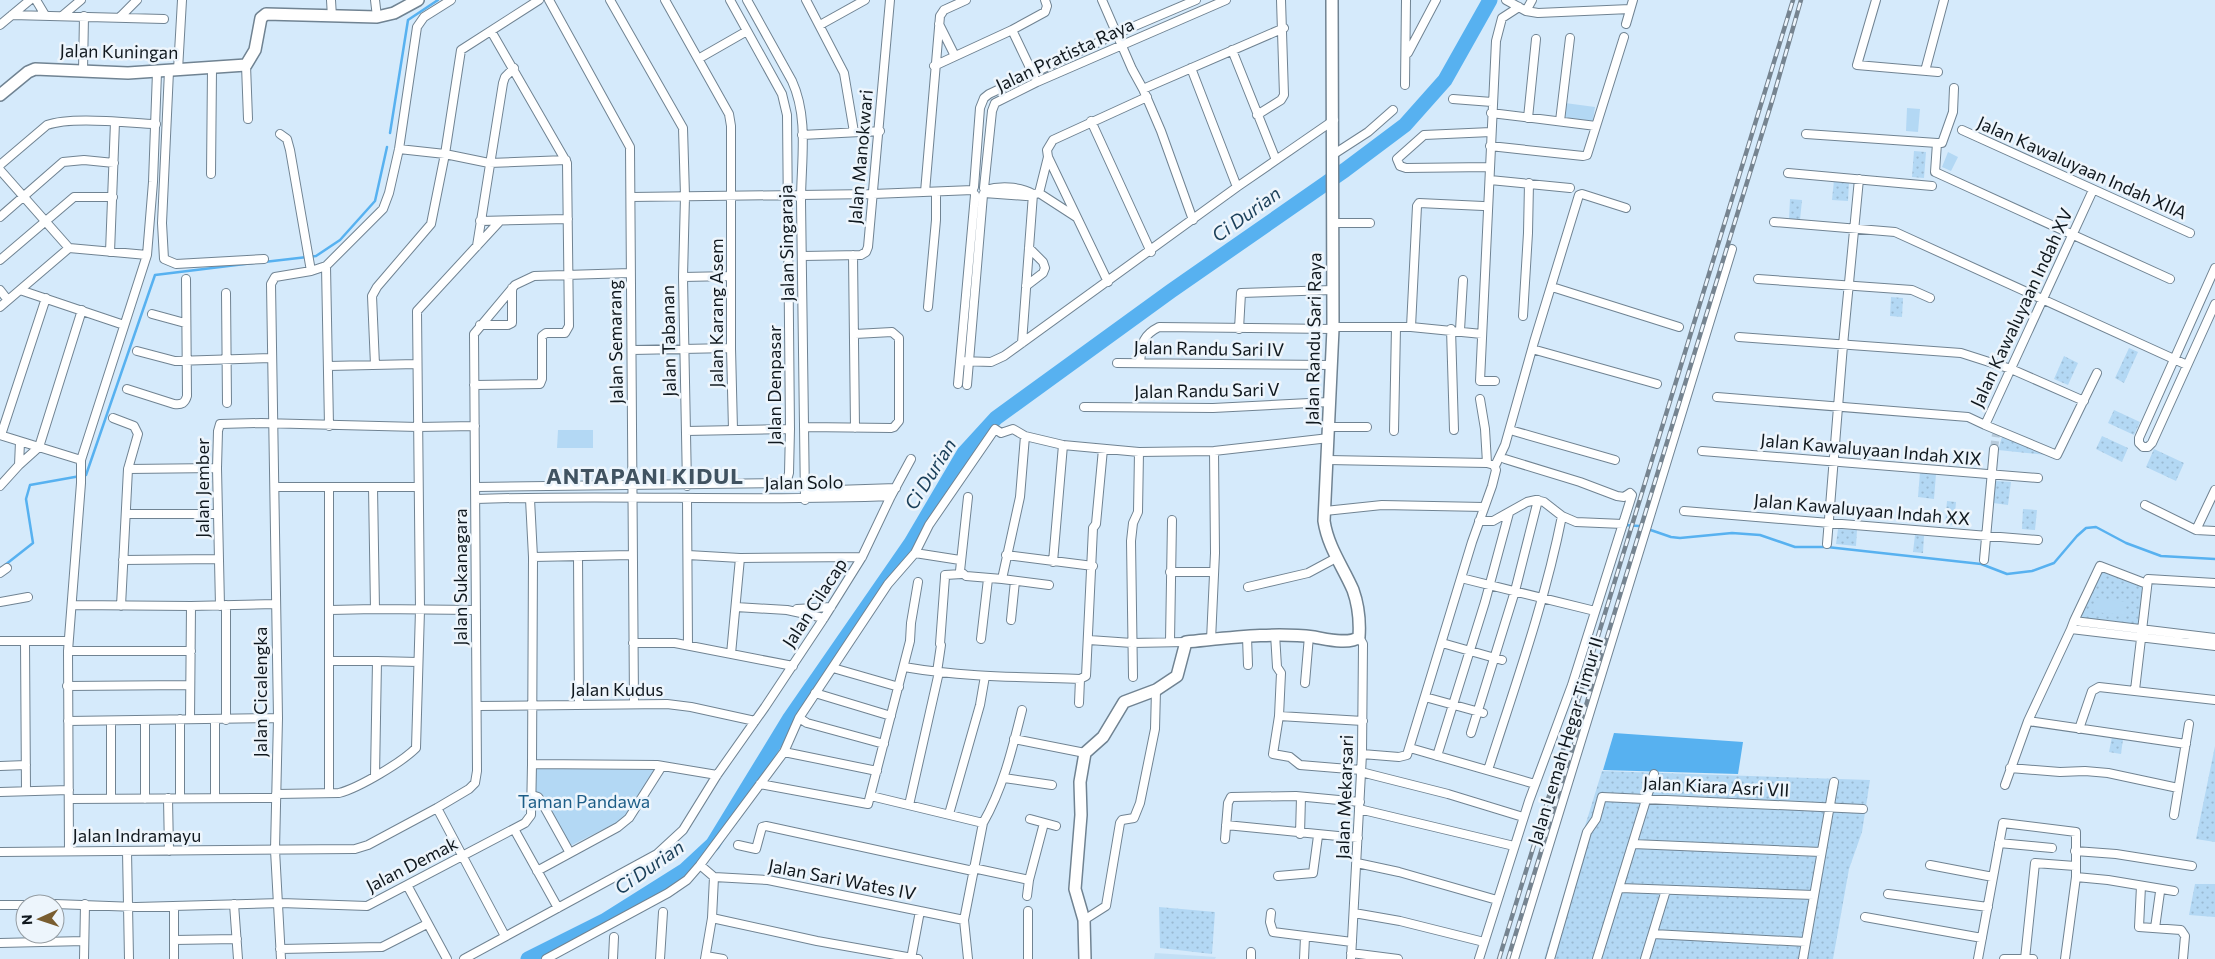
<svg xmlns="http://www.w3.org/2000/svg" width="2215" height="959" font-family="Commissioner,sans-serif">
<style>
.built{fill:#c3dff5}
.grass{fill:url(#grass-dots)}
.green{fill:#b3d8f4}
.water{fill:#57b1f0}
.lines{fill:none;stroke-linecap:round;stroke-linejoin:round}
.stream{stroke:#57b1f0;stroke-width:2.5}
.river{stroke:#57b1f0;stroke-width:15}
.street-tunnel{stroke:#b7cada;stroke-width:8;stroke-dasharray:8 4;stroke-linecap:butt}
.street-casing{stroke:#708392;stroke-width:10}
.secondary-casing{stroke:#708392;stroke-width:14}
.street{stroke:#fff;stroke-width:8}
.secondary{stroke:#fff;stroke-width:11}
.rail-casing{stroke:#768490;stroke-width:4.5}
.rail{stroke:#edf5fc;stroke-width:2.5;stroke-dasharray:8;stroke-linecap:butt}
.labels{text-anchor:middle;stroke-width:5;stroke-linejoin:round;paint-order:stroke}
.street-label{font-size:18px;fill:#10181e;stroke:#edf5fc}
.park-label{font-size:18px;fill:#1c5d87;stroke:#edf5fc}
.water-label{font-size:19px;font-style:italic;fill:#1a3f59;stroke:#edf5fc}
.district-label{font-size:22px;font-weight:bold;letter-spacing:1px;fill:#415361;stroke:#edf5fc}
</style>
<defs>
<pattern id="grass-dots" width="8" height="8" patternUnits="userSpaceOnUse" patternTransform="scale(1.25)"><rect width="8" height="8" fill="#b3d8f4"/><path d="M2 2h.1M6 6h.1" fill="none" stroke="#99b9d1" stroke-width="1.8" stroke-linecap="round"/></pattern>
</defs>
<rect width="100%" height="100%" fill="#d5eafb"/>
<path class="built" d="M1155,953l61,4 -1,2h-61z"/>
<path class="grass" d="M1914,151l12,1 -2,26 -12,-1z
M1834,180l15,2 -1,19 -16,-1z
M1790,199l12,1 -2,20 -11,-1z
M1891,297l12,1 -1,19 -12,-1z
M2129,348l9,4 -14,31 -9,-5z
M2064,356l14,7 -10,22 -14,-6z
M2114,410l26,12 -6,13 -26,-12z
M2102,436l26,12 -6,14 -26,-13z
M2002,437l45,18 -49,-5z
M2154,449l30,14 -8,18 -30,-14z
M1920,472l16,2 -2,25 -16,-2z
M1995,481l16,1 -3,23 -15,-2z
M1947,501l9,1 -2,23 -9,-1z
M2023,509l14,1 -2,20 -13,-1z
M1838,529l19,1 -1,16 -20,-2z
M1915,535l9,1 -1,17 -10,-1z
M2101,568l45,17 -4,43 -66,-7z
M2112,737l11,2 -2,15 -12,-2z
M2215,746v96l-19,-3z
M1602,771l268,9 -8,52 -13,37 -16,90h-289z
M2195,884h20v33l-26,-2z
M1159,907l56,5 -3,42 -52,-6z"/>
<path class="green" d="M1565,103l30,4 -2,14 -30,-4z
M1907,108l13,1 -2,23 -12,-1z
M1948,152l10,5 -7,14 -9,-4z
M558,430h35v18h-36z
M2096,598l30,4 -1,13 -31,-3z
M535,768l120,2 -28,45 -11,8 -46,23 -27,-50 -7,-4z"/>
<path class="water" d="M1614,733l129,9 -5,32 -135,-4z"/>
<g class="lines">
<path class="stream" d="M390,133l18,-113 30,-20
M264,262l52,-6 24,-16 35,-39 12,-54
M1624,525l15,1 32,11 9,1 52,-5 28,2 35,12h32l154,17 26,10 25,-3 22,-8 23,-27 9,-8 10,-1 30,16 35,13 54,3
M5,565l28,-22 -7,-44 4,-14 56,-10 69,-200 98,-12"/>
<path class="river" d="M528,959l76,-38 81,-51 28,-26 77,-126 121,-175 53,-90 32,-35 175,-127 174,-121 60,-45 40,-45 45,-80"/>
<path class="street-tunnel" d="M1994,449l2,-15"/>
<g class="street-casing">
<path id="street" d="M36,0l9,15
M331,0l1,17
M375,0l2,17
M549,0l81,147 4,557
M610,0l73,128 2,68 -2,81 4,209
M665,0l64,114 2,12v222l2,82
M747,0l45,81c17,37 9,80 9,120 2,99 3,199 4,299
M806,0l38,73 10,59
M1102,0l30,69 11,20 18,42 32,89
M1506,0l20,11 12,2 92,-4
M1876,0l-19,65 81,7
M1526,11l6,-11
M12,15l152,4
M62,16l19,-16
M120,17l17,-17
M939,24l16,32
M1626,24l7,-24
M0,25l30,-25
M820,25l45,-25
M1012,30l22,46
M1232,50l44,110
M1408,53l28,-53
M698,59l49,-28
M246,65l2,54
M934,66l78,-36 33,-18 2,-6 -2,-6
M1191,68l46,119
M178,70l4,-70
M83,71l1,-55
M169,71l-7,152 2,36 12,5 88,-5
M1925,71l19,-71
M1405,85l1,-85
M1954,88l-1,24 -11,31h-5l-2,29 235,107
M1143,89l141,-61
M1453,99l39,3
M1491,113l105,13
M1257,115l24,-15 3,-5 -3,-95
M1528,118l8,-79
M1091,121l60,131
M1560,121l10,-83
M1962,130l228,103
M280,134l7,5 3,11 21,121
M1806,134l131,9
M802,135l78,-4
M1490,146l93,10 4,-1 37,-118
M399,149l46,5 44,9 77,-3
M1334,154l34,-22 25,-22
M0,165l47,-40c25,-9 81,-2 109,-1
M1490,167l-84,1 -6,-2 -3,-7 27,-24 67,-3
M0,170l69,78 78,7
M1788,173l144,13
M211,174l1,-105
M1490,180l80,8
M974,187l6,-79 4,-10 5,-4 127,-60 80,-34
M984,188l8,-77 3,-8 42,-21 189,-82
M985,190c14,-4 35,-4 48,4
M2093,190l-108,235 72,30 40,-82
M925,192l15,-176 4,-6 22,-10
M984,193l42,3 13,-3 37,24
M1039,193l9,-36
M631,197l242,-3 100,-4
M0,217l63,-55 21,-2 30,3
M480,221l88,-2
M1774,222l121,10 292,133
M1333,223h37
M477,246l26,-163 2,-6 9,-9
M110,252l5,-130
M853,255l2,173
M803,256l58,-1 5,-3 2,-5 22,-247
M0,260l74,-63h39
M326,266l3,160
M2215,268l-76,170v5l4,4h5l4,-4 63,-139
M683,277l48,-1
M1758,279l154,11 18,8
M1108,282l-60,-125 -1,-7 6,-10 94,-43
M1026,286l17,-13 2,-5 -2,-6 -14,-14
M1552,287l127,40
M0,290l7,9
M20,290l104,35
M226,293l1,110
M0,307l69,-59
M928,307l8,-87v-28
M152,314l33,9
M1523,316l5,-83 1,-50
M480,325h28l4,-2v-35
M1333,327h78l71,7
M1411,327l6,-121 2,-3 64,3
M1239,329l2,-36 92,-3
M1451,329l3,101
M1460,330l3,-50
M1739,337l222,16 50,16 73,32
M1022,343l11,-149
M1532,349l125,35
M632,350l99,-2
M137,351l38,10 97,-3
M960,361l31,1 13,-6 233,-169 97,-67
M1117,363l214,2
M1140,363c2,-18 1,-27 19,-36l174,2
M375,365l-3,-69 5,-9 54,-63 14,-70 16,-104 78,-50
M328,366l89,-2
M1495,381h-15l16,-340 6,-23 17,-11
M958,384l17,-189
M474,385l66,-1 2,-5v-43l4,-3h19l4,-7 -2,-163 -76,-132
M967,385l16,-190
M127,389l47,15c8,1 11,-1 13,-8l-1,-117
M1717,397l251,20 17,8
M1480,399l5,30 2,34
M1084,407l129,1 116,-6
M113,418l21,8 4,8 -10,35 -7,137
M805,427l86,1 3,-1 5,-6v-83l-7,-6 -37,2
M1329,427h38
M1510,430l105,30
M686,431l104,-2
M1394,431l2,-104
M0,435l81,25
M1,435l45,-137
M39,447l43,-137
M1702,451l336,27
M1328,460l159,3 7,2 2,5 -4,16 -20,56 -65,213 -8,2 -37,-3
M19,465l20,-18
M1495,466l10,-21 29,-103 45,-147 3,-1 44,14
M128,469l89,-1
M0,486l19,-21 1,-23
M275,487h54
M476,487l306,-4 5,-3 2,-7 1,-44 -3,-314 -5,-21 -52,-94
M805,491l91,-3
M968,497l-8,74 6,5 36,3 18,-82 5,-61
M687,498l1,147
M476,499c139,-5 277,3 415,-3
M2145,505l51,25 19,1
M1325,511l57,-6 102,2
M1684,511l354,29
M126,514h91
M1479,521h14l34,-19 9,-2 8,2 18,14 14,6 47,2
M2196,530l19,-40
M1827,544l16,-199 16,-166
M915,553l45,7
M688,555l52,3 122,-1
M1006,555l87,11
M578,556l1,148
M533,557l99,-2
M123,560l96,-1
M1984,560l10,-111
M1053,562l10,-117
M1170,572h44
M0,573l7,-5
M1461,578l134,33
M1002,579l47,6
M1248,587l60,-14 28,-15
M0,602l28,-5
M72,605l119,1 85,-2
M220,606l-3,-138 1,-37 2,-7 41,-1 157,4 57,-1
M736,607l51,3 37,8
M375,609l101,1
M797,609l34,-2
M330,610l45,-1 -2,-122
M1011,620l4,-39
M2074,621l26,-55 47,18
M1275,634l2,33 4,6 -2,43 -6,38 17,3 10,8 61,5
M1247,637l1,28
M2215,638l-141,-17 -3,8 144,17
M981,639l7,-60
M1089,640l43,3 54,-1
M1211,640l4,-87 -1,-102
M0,641h68
M1170,641l2,-121
M25,642l1,149
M633,643h42l118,23
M1442,643l60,17
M68,651h123
M731,654l9,-96
M330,661h47l-2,115
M377,661l41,1
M904,667c58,10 117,10 176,12l6,-3 7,-148 3,-4 7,-75
M833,668l66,19
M937,672l4,-27 -1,-1 5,-67v-2l17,-1
M1133,677l-2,-136 2,-18 5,-11 1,-60
M1305,683l4,-47
M67,686l123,-1
M2135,690l13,-111 67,4
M815,693l76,23
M1425,697l58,16
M1079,703l1,-24
M477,706l190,-2 24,3 64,14
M1279,716l84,5
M799,718l8,5 77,21
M190,719l1,-113
M215,720v78
M226,720v-115
M68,721l210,-3
M2028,721l158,23
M2079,729l13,-38 7,-4 116,13
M1471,733l44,-142 23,-91
M1014,739l71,14
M1410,748l125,36
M784,752l93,19
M1437,756l48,-154 24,-89
M532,764l125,1 60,10
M0,766l26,-1
M2010,768l50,4 25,-1 23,2 70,15
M1488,770c27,-84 57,-168 74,-254
M1361,772l87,22 75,23
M1004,778l48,7
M760,784l108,20 42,-163 1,-18 7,-41
M2005,785l23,-64 43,-92
M0,792l69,-2
M329,793v-306h89
M276,794l63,-1c20,-5 63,-31 77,-45l4,-138 -3,-299 82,-89
M532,795l6,2 3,4 29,52
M871,796l112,27 -19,97 4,39
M168,798l1,53
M180,798v-79
M69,799l207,-1
M111,799v-77
M145,799v-78
M909,805l30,-133
M437,808l68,128
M1359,809l155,37
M949,814l31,-109 5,-29
M2174,815l15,-91
M1030,819l26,7
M983,823c20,-35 29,-73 39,-113
M1226,825l132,13
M514,829l44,79
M1300,834l1,-37
M1225,839l3,-36 3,-6 65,-1 64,6
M1999,843l53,5
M1633,844l188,8
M738,845l18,4 6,-22 4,-1 207,45
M69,851l-1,-200 13,-168v-23l66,-205 6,-73 4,-110
M127,851l2,108
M2075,851l41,3 76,12
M0,852l355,-3 13,-4 69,-37 32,-19 6,-6 2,-12 -3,-437 41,-49 19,-9 96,-3
M1357,863l42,9 98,28
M700,865l14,12
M1930,865l63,12
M973,868l56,12
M537,871l81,-44 11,-9 33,-52
M1278,876l35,-3 5,-37
M714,877l54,3 196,40
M2076,877l32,3 66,11
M407,885l40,74
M2141,886l-2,41 42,3 4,6 -2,23
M1620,888l194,7
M1888,894l100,13
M1027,896l2,-16 15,-57
M55,904l81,3 145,-4 86,3 158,-83 6,-8 1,-51 1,-207 -3,-58
M234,904l4,55
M0,905h25
M1028,911v48
M1271,913l-1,9 3,10 79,10
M1354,913l46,8 84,21
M1865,917l117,21
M712,918l105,23 101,18
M1084,920l22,-14 14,-83 2,-3 12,-2 6,-15 15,-74 1,-39
M2155,928l5,-36
M1653,934l153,8
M174,940l63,-1
M0,943l84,-2
M280,949l102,-2 45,-23
M1351,953l47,6
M706,956l17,3
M84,959l1,-55
M174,959v-53
M281,959l-6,-109 3,-132 -7,-434 4,-7 36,-6 15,-5 57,-57 6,-16 10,-44 18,-122 7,-10 27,-17
M464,959l193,-105 26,-24 34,-55 48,-68 59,-89 38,-61 29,-61 20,-37
M546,959l122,-66 19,-13 13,-15 84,-113 15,-34 89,-134 27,-31 14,-28 66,-96 6,4 12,-4 12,7 38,9 76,7 75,-1 115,-13
M613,959l1,-22
M660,959l3,-47
M705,959l7,-41 2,-41
M911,959l9,-48
M1251,959v-7
M1304,959l1,-22
M1351,959l11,-205 1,-110 -4,-7
M1479,959l50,-158 43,-116 60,-190 -2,-2 -6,4 -7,-1 -37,-14 -75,-23
M1514,959l218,-710
M1550,959l37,-127 9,-13 6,-22 261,12
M1597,959l57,-185
M1645,959l21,-69
M1803,959l31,-177
M1978,959l25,-136 73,9v45l-11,82
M2004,959h29
M2025,959l10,-96 40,3"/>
</g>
<g class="secondary-casing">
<path id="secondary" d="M0,95l28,-23 7,-3 93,4 118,-8 9,-15 6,-32 5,-4 111,3 17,-4 24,-13
M1085,959l-1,-39 -9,-31 6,-74 -1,-33 5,-29 18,-16 21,-35 32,-12 21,-14 9,-34c43,-4 86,-10 128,-5 12,2 35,8 45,0 1,-15 -1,-33 -6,-47 -10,-23 -25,-43 -29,-69l9,-192 -1,-329"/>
</g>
<use href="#street" class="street"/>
<use href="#secondary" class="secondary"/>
<g class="rail-casing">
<path id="rail" d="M1499,959l294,-959
M1508,959l265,-861 28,-98"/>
</g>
<use href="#rail" class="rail"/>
</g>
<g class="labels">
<g class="street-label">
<text transform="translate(119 52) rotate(1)" y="6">Jalan Kuningan</text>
<text transform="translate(1065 55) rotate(-25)" y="6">Jalan Pratista Raya</text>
<text transform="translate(861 157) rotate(-85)" y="6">Jalan Manokwari</text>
<text transform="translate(2082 168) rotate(24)" y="6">Jalan Kawaluyaan Indah XIIA</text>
<text transform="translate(787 243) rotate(-91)" y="6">Jalan Singaraja</text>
<text transform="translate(2022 308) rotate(-65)" y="6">Jalan Kawaluyaan Indah XV</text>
<text transform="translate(717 313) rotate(-90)" y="6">Jalan Karang Asem</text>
<text transform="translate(1314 339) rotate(-89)" y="6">Jalan Randu Sari Raya</text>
<text transform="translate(669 341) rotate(-91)" y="6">Jalan Tabanan</text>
<text transform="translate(616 342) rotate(-91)" y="6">Jalan Semarang</text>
<text transform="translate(1209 349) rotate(1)" y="6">Jalan Randu Sari IV</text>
<text transform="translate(775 385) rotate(-90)" y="6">Jalan Denpasar</text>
<text transform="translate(1207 391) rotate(-1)" y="6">Jalan Randu Sari V</text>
<text transform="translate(1871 450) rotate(5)" y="6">Jalan Kawaluyaan Indah XIX</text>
<text transform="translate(804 483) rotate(-1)" y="6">Jalan Solo</text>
<text transform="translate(203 488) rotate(-90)" y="6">Jalan Jember</text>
<text transform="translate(1862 510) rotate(5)" y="6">Jalan Kawaluyaan Indah XX</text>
<text transform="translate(461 577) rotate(-90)" y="6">Jalan Sukanagara</text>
<text transform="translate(815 603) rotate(-57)" y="6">Jalan Cilacap</text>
<text x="617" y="696">Jalan Kudus</text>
<text transform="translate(261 692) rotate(-90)" y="6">Jalan Cicalengka</text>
<text transform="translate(1566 741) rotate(-73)" y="6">Jalan Lemah Hegar Timur II</text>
<text transform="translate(1716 787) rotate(3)" y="6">Jalan Kiara Asri VII</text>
<text transform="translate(1345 797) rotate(-88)" y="6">Jalan Mekarsari</text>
<text x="137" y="842">Jalan Indramayu</text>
<text transform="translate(412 865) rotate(-27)" y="6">Jalan Demak</text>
<text transform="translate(842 880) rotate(11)" y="6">Jalan Sari Wates IV</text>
</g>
<g class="park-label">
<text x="584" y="808">Taman Pandawa</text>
</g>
<g class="water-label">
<text transform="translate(1246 214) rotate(-36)" y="7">Ci Durian</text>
<text transform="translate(930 474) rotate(-58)" y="7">Ci Durian</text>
<text transform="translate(649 867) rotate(-35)" y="7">Ci Durian</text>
</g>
<g class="district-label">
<text x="645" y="484">ANTAPANI KIDUL</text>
</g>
</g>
<g transform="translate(40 919) rotate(267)"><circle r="24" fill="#edf5fc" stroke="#959da3"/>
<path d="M0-4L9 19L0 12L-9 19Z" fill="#795d30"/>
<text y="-8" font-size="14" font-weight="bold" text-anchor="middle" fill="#10181e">N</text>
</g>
</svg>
